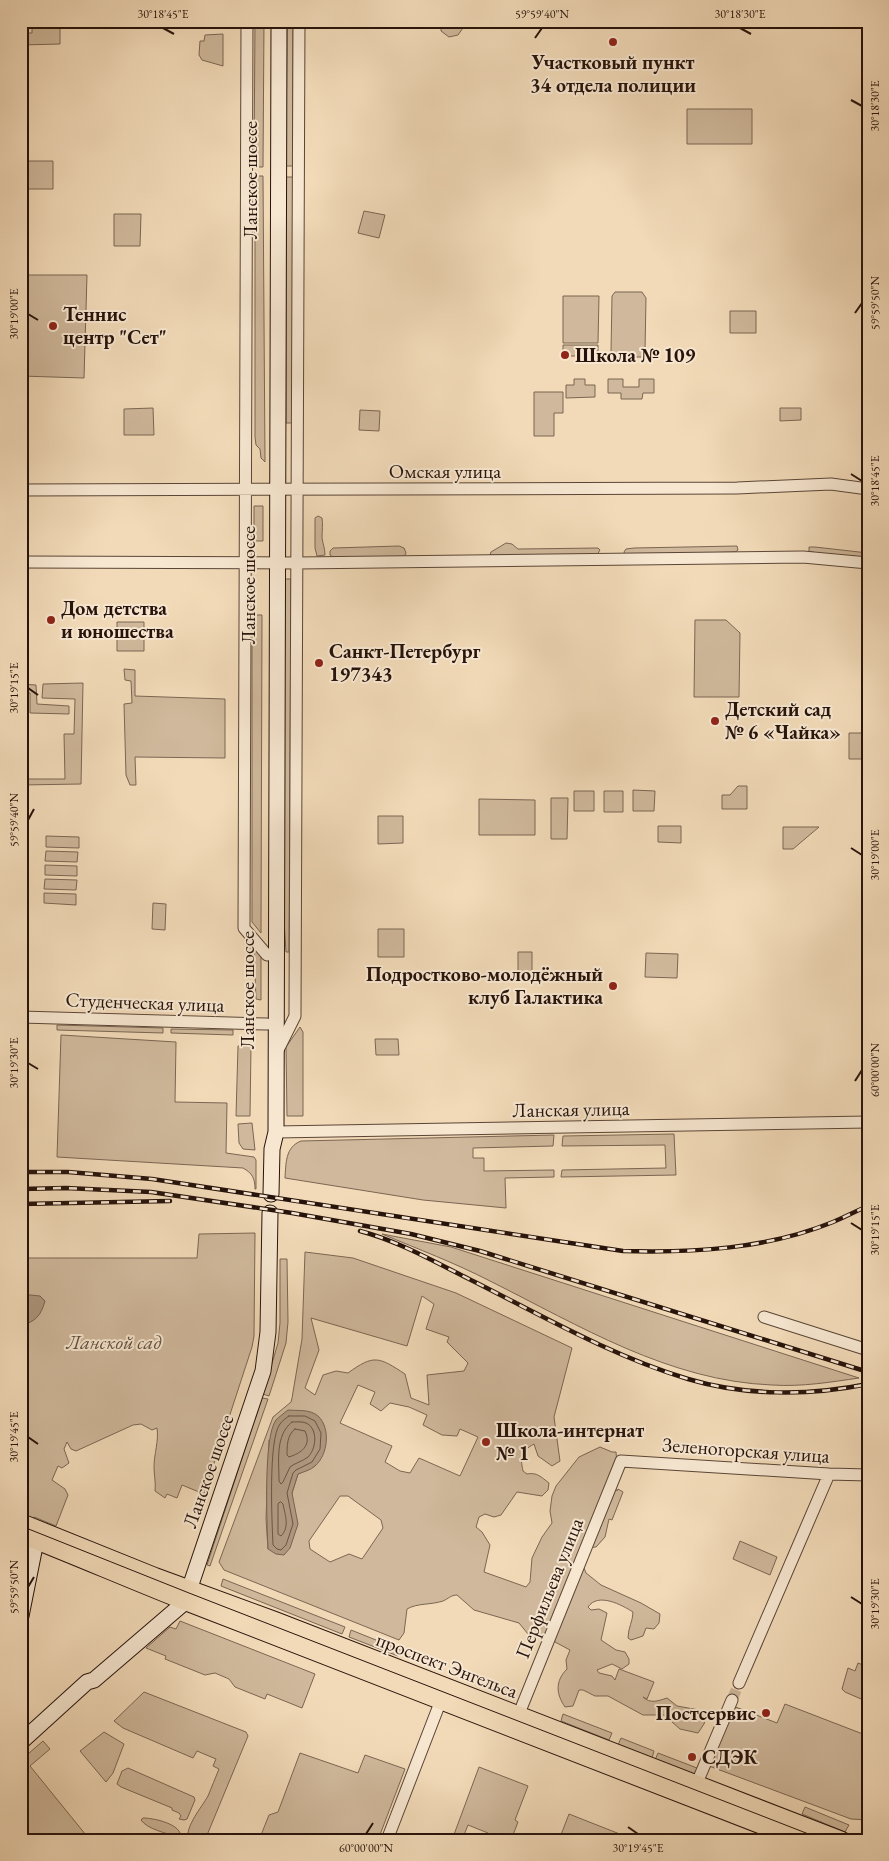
<svg xmlns="http://www.w3.org/2000/svg" width="889" height="1861" font-family="'EB Garamond',serif">
<style>
.green{fill:#cfb89b;stroke:#7b6653;fill-rule:evenodd}
.water{fill:#ad967d;stroke:#77624f}
.lines{fill:none;stroke-linecap:round;stroke-linejoin:round}
.shore{stroke:#6a5444;stroke-width:1}
.minor-tunnel{stroke:#c9b295;stroke-width:11;stroke-dasharray:11 5.5;stroke-linecap:butt}
.minor-casing{stroke:#5a4536;stroke-width:13}
.secondary-casing{stroke:#27130b;stroke-width:17}
.primary-casing{stroke:#27130b;stroke-width:18}
.minor{stroke:#f7e7d1;stroke-width:11}
.secondary{stroke:#f7e7d1;stroke-width:15}
.primary{stroke:#f2dab8;stroke-width:16}
.tram{stroke:#27130b;stroke-width:1}
.rail-casing{stroke:#27130b;stroke-width:4.5}
.rail{stroke:#f7e7d1;stroke-width:2.5;stroke-dasharray:8;stroke-linecap:butt}
.ticks{fill:none;stroke:#27130b;stroke-width:2}
.poi-dot{fill:#8f2418;stroke:#f7e7d1;stroke-width:2}
.labels{text-anchor:middle;stroke-width:4;stroke-linejoin:round;paint-order:stroke}
.poi-label{font-size:20px;font-weight:bold;fill:#27130b;stroke:#f7e7d1;text-anchor:start}
.street-label{font-size:20px;fill:#27130b;stroke:#f7e7d1}
.park-label{font-size:20px;font-style:italic;fill:#624d3d;stroke:#f7e7d1}
.neatline{fill:none;stroke:#27130b;stroke-width:2}
.ticks-label{font-size:12px;text-anchor:middle;fill:#27130b}
</style>
<rect width="100%" height="100%" fill="#f2dab8"/>
<filter id="stains"><feTurbulence type="fractalNoise" baseFrequency=".004" numOctaves="4"/><feColorMatrix values="0 0 0 0 .2 0 0 0 0 .09 0 0 0 0 .02 0 0 0 .5 -.17"/></filter>
<radialGradient id="worn" r=".72"><stop offset=".6" stop-color="#630" stop-opacity="0"/><stop offset="1" stop-color="#630" stop-opacity=".3"/></radialGradient>
<path class="green" d="M60,21v23l-39,1v-12h11v-11z
M255,21h9l-1,146h-9z
M287,21h6v145h-7z
M441,21h22v7l-5,7 -9,2 -8,-6z
M223,34v32l-21,-6 -3,-5 1,-14h4l1,-6z
M687,109h65v35h-65z
M21,161h32v28h-32z
M255,176h8l2,286 -4,-4 -1,-9 -4,-4 -1,-8z
M286,177h7v246h-7z
M364,211l21,4 -6,23 -21,-5z
M114,214h27l-1,32h-26z
M21,275h66l-3,103 -63,-2z
M615,292h27l4,6 -1,53 -2,6h-26l-6,-5 1,-56z
M563,296h36l-1,47h-35z
M730,311h26v22h-26z
M563,345h35v11h-35z
M574,379h11v6h10v12l-29,1v-13h8z
M608,379h15v8h16v-8h15v14h-11l-1,6h-21v-6h-13z
M534,392h29v21h-9v23h-20z
M153,408l1,27h-30v-26z
M780,408h21v12l-21,1z
M360,410l20,1 -1,20 -20,-1z
M254,506h9v35h-9z
M318,516l4,2c1,6 0,13 0,20 1,6 3,11 3,17l-8,1 -2,-8v-30z
M506,543l6,1 6,5 80,-1 2,2 -3,5h-107l1,-3z
M399,546l5,2 2,5 -2,4h-71l-3,-2v-4l3,-3z
M737,546l1,4 -3,2 -110,3 -1,-3 2,-3 8,-1z
M809,547h6l53,6v5l-52,-5 -7,-2z
M285,579h6l-2,373h-3l-3,-48z
M252,615h10l-1,318 -9,-11z
M695,620h31l14,13 -1,64h-45z
M117,622h27v29h-27z
M124,669l11,1v26l90,3v59l-90,-1 1,28h-6l-4,-10 -2,-71 8,-1 -1,-22 -6,-1z
M83,683l-2,101 -60,1v-6h44l-1,-45h10l1,-35 -33,-1 1,-14z
M21,684l15,1 1,19 32,2v8l-39,-1v-20h-9z
M849,733h19v26h-19z
M738,786h9v23h-25v-14h8z
M633,790l22,1 -1,20h-21z
M574,791h20v20h-20z
M604,791h19v21h-19z
M551,798h17l-1,41h-16z
M479,799l56,1v35h-56z
M378,816h25v27l-25,1z
M658,826h23v17l-23,-1z
M783,827h36l-26,22h-10z
M46,836l33,1v11l-33,-1z
M46,851l32,1 -1,10 -32,-1z
M45,865l32,1v10l-32,-1z
M45,879l32,1 -1,10 -32,-1z
M44,893l32,1v11l-32,-2z
M153,903l13,1 -1,26 -13,-1z
M378,929h26v28h-26z
M249,944h5l7,12v44l-5,-1 -2,-50 -5,-1z
M518,952h14v22h-14z
M646,953l32,1 -1,24 -32,-1z
M57,1025l106,3v5l-106,-3z
M300,1027l3,5v84h-16l-1,-69z
M171,1029l62,1v5l-62,-2z
M61,1035l115,7 -1,60 52,1 -1,50 28,4 2,3v29h-1c0,-11 -3,-16 -12,-21l-186,-11z
M375,1039h23l1,16h-23z
M238,1046h13l-1,70h-14z
M252,1123l3,27 -12,-1 -4,-6 -1,-19z
M674,1134l2,41 -115,2 1,-7 104,-2 -1,-23 -103,1 1,-10z
M554,1135l-1,11 -80,2v10h11v13l70,-1v7l-49,1 1,30 -83,-8 -138,-22c1,-14 0,-31 16,-37z
M255,1233l-1,103 -2,11 -48,147 -22,-9 -5,13 -10,-4 -2,4 -10,-7c1,-8 -1,-16 -1,-24 0,-13 5,-26 3,-39l-5,2 -11,-6 -8,1 -57,26 -5,-2 -4,-7 -3,7 5,14 -7,5 -4,-2 -6,14 13,9 3,6 -12,31 -22,-9 -3,5 -10,-3v-261h176l2,-24z
M382,1234l69,13 408,131c-28,4 -57,9 -87,7 -103,-4 -192,-59 -282,-104 -35,-18 -72,-32 -108,-47z
M305,1252l48,6 103,35 116,55 -18,69 6,44 -8,5 -14,-10 -4,-12c-14,8 -14,12 -11,27l4,3c10,-2 14,3 22,9l-1,7 -6,6 -25,-4 -16,23 -7,2 -9,-3 -6,3 -3,10 6,5 8,13 -6,27 42,15 4,-5 2,-24 10,-21 10,-14 -2,-12 2,-15 4,-10 23,-29 21,-10 12,5h4l1,12 -8,15 8,12 1,-2 5,3 -11,28 -3,-1 -4,18 -9,10 -12,1 -4,10 6,15 15,12 40,18 19,11 -1,9 -5,6 -8,-1 -3,8 -12,4 -3,-2c0,-10 5,-17 5,-26 -11,-7 -35,-20 -45,-5l3,3 8,-1 8,4 -6,27 15,10 9,2 4,7v5l-7,5 -10,-5 -15,6 2,3 13,3 3,4 4,-11 35,13 -7,17 -4,-2c7,7 15,4 24,1l10,8 22,4 7,6 -2,8 -6,9 -18,-4 -16,-14h-21l-35,-19h-13l-12,-6h-4l-6,16 -8,1c-9,-13 -10,-26 2,-38l-1,-9 4,-10 -15,-8 -3,-8 -16,3 -8,-3 -9,-11 -45,-13 -17,-15c-6,0 -9,4 -14,6 -12,4 -26,2 -36,8l-3,24 -5,7 -175,-70 -5,-8 54,-145 18,-15 1,-4 10,-59zM422,1296l12,8 -8,25 23,8 -2,5 21,21 -4,8 -37,4 2,30 -18,-7 -6,-24c-26,-17 -31,-20 -57,-1l-12,-2 -13,4 -8,20 -10,-7 14,-38 -8,-32 96,28zM358,1385l17,7 -5,12 11,7 9,-8 19,4 18,8 -4,10 19,10 15,1 3,-7 18,8 -18,39 -41,-18 -9,15 -10,-2 -15,-9 7,-16 -52,-23zM269,1440l46,26 -17,8 -6,19 -24,56 -2,-30zM340,1496h8l33,24 2,8 -21,31 -13,-5 -19,8 -20,-13 -1,-8z
M280,1259h7l1,63 -2,21 -17,53 -6,-2 15,-51 2,-20z
M262,1398l6,1 -58,167 -3,-1z
M740,1541l37,16 -7,18 -37,-16z
M223,1579l122,48 -3,7 -121,-48z
M180,1621l135,53 -13,34 -35,-14 -2,5 -30,-12 -6,-8 -14,-6 -10,2 -40,-16 1,-3 -20,-8 24,-21 6,2z
M351,1630l50,20 -3,6 -49,-19z
M858,1663l10,4v35l-23,-10 -3,-3 6,-21 7,3z
M144,1692l102,40 2,4 -43,104h-17c-3,-14 14,-33 20,-44 4,-9 7,-18 11,-27l-6,-3 3,-7 -19,-8 -4,7 -70,-30 -9,-7z
M785,1704l83,32v84l-17,-1 -142,-53 24,-60 44,17z
M563,1714l49,19 -3,7 -48,-19z
M104,1732l20,12 -11,29 -7,9 -26,-31z
M621,1738l33,13 -2,7 -34,-13z
M43,1741l7,8 -20,17 60,74h-59l-10,-11v-69z
M300,1753l58,20 7,-18 40,14 -27,71h-119l10,-25 9,-3z
M658,1753l39,15 -2,7 -40,-15z
M479,1767l49,19 -13,34 3,2 -7,18h-26l3,-7 -20,-8 -6,15h-10z
M128,1768l66,29 1,3 -8,19 -3,1 -5,-1 2,-3 -2,-3 -7,-3v-2l-51,-21 -4,-3 5,-13z
M805,1807l44,18 -4,7 -43,-18z
M569,1814l66,26h-76z
M143,1818c10,0 33,5 37,15l-3,4c-11,-4 -30,-8 -36,-17z"/>
<path class="water" d="M21,1294l19,2 5,5c-4,14 -9,21 -24,24z
M288,1410c10,1 22,-1 30,6 13,12 10,39 -3,50 -4,4 -12,6 -17,8l-6,19 6,31 -8,24 -6,7 -8,-1 -8,-5c-1,-24 -5,-112 8,-129 3,-3 8,-7 12,-10z"/>
<g class="lines">
<path class="shore" d="M289,1416h16l10,5 6,12 -1,16 -8,13 -16,8 -3,3 -6,20 6,31 -7,21 -5,5 -4,-1 -4,-4c-1,-22 -5,-106 7,-121 2,-3 6,-6 9,-8z
M292,1422c5,0 11,-1 16,2 10,7 8,25 0,33 -5,4 -13,6 -18,10l-7,15 -2,2 -2,-3c0,-20 -4,-46 13,-59z
M295,1429l10,2c7,15 -4,22 -16,26l-2,-2c0,-9 0,-20 8,-26z
M281,1502l2,2c2,11 7,23 -2,32l-3,-2v-30z"/>
<path class="minor-tunnel" d="M732,1700l7,-17"/>
<g class="minor-casing">
<path id="minor" d="M247,21l-3,907 23,27
M21,490l716,-2 94,-4 37,5
M21,562l276,1 506,-6 65,6
M21,1017l246,7
M278,1050l17,-34 4,-995
M276,1132l592,-10
M764,1317l104,33
M739,1683l90,-209
M516,1721l105,-260 208,13 39,1
M694,1790l38,-90
M387,1840l56,-145"/>
</g>
<g class="secondary-casing">
<path id="secondary" d="M271,1194l1,-45 4,-17 3,-1111
M21,1616l13,-65v-5l-5,-8
M21,1742l66,-60 7,-2 91,-78 78,-231 5,-39 2,-119"/>
</g>
<g class="primary-casing">
<path id="primary" d="M21,1522l134,54 120,44 567,220
M21,1535c56,22 111,46 167,68 203,79 406,159 610,237"/>
</g>
<use href="#minor" class="minor"/>
<use href="#secondary" class="secondary"/>
<use href="#primary" class="primary"/>
<path class="tram" d="M21,1526l168,67 635,247"/>
<g class="rail-casing">
<path id="rail" d="M21,1172h47l84,7 471,72c70,2 144,-2 210,-29 12,-5 23,-11 35,-16
M21,1189l45,-1 85,4 141,21 119,21 69,17 388,121
M21,1204l149,-3
M360,1231c38,10 73,30 107,47 72,36 144,78 221,101 57,17 121,17 180,5"/>
</g>
<use href="#rail" class="rail"/>
</g>
<path class="ticks" d="M163,28l11,6M740,28l11,6M535,38l7,-10M851,100l11,6M855,313l7,-10M28,314l10,6M851,474l11,7M28,688l10,7M28,820l6,-11M851,848l11,7M28,1063l10,6M855,1081l7,-11M851,1223l11,7M28,1437l10,7M28,1587l6,-10M851,1597l11,7M628,1827l10,7M366,1834l7,-11"/>
<g class="poi-dot">
<circle cx="613" cy="42" r="5"/>
<circle cx="53" cy="326" r="5"/>
<circle cx="565" cy="355" r="5"/>
<circle cx="51" cy="620" r="5"/>
<circle cx="319" cy="663" r="5"/>
<circle cx="715" cy="721" r="5"/>
<circle cx="613" cy="986" r="5"/>
<circle cx="486" cy="1442" r="5"/>
<circle cx="766" cy="1713" r="5"/>
<circle cx="692" cy="1757" r="5"/>
</g>
<g class="labels">
<g class="poi-label">
<text x="613" y="69" text-anchor="middle">Участковый пункт<tspan x="613" dy="23">34 отдела полиции</tspan></text>
<text x="63" y="321">Теннис<tspan x="63" dy="23">центр "Сет"</tspan></text>
<text x="575" y="362">Школа № 109</text>
<text x="61" y="615">Дом детства<tspan x="61" dy="23">и юношества</tspan></text>
<text x="329" y="658">Санкт-Петербург<tspan x="329" dy="23">197343</tspan></text>
<text x="725" y="716">Детский сад<tspan x="725" dy="23">№ 6 «Чайка»</tspan></text>
<text x="603" y="981" text-anchor="end">Подростково-молодёжный<tspan x="603" dy="23">клуб Галактика</tspan></text>
<text x="496" y="1437">Школа-интернат<tspan x="496" dy="23">№ 1</tspan></text>
<text x="756" y="1720" text-anchor="end">Постсервис</text>
<text x="702" y="1764">СДЭК</text>
</g>
<g class="street-label">
<text transform="translate(250 180) rotate(-90)" y="7">Ланское шоссе</text>
<text x="445" y="478">Омская улица</text>
<text transform="translate(248 585) rotate(-90)" y="7">Ланское шоссе</text>
<text transform="translate(247 990) rotate(-90)" y="7">Ланское шоссе</text>
<text transform="translate(145 1002) rotate(2)" y="7">Студенческая улица</text>
<text transform="translate(571 1109) rotate(-1)" y="7">Ланская улица</text>
<text transform="translate(746 1450) rotate(4)" y="7">Зеленогорская улица</text>
<text transform="translate(208 1471) rotate(-71)" y="7">Ланское шоссе</text>
<text transform="translate(549 1588) rotate(-68)" y="7">Перфильева улица</text>
<text transform="translate(447 1665) rotate(21)" y="7">проспект Энгельса</text>
</g>
<g class="park-label">
<text x="114" y="1349">Ланской сад</text>
</g>
</g>
<rect width="889" height="1861" fill="none" stroke="#f2dab8" stroke-width="55"/>
<rect x="28" y="28" width="834" height="1806" class="neatline"/>
<g class="ticks-label">
<text x="163" y="18">30°18'45"E</text>
<text x="542" y="18">59°59'40"N</text>
<text x="740" y="18">30°18'30"E</text>
<text transform="translate(875 106) rotate(-90)" y="4">30°18'30"E</text>
<text transform="translate(875 303) rotate(-90)" y="4">59°59'50"N</text>
<text transform="translate(14 314) rotate(-90)" y="4">30°19'00"E</text>
<text transform="translate(875 481) rotate(-90)" y="4">30°18'45"E</text>
<text transform="translate(14 688) rotate(-90)" y="4">30°19'15"E</text>
<text transform="translate(14 820) rotate(-90)" y="4">59°59'40"N</text>
<text transform="translate(875 855) rotate(-90)" y="4">30°19'00"E</text>
<text transform="translate(14 1063) rotate(-90)" y="4">30°19'30"E</text>
<text transform="translate(875 1070) rotate(-90)" y="4">60°00'00"N</text>
<text transform="translate(875 1230) rotate(-90)" y="4">30°19'15"E</text>
<text transform="translate(14 1437) rotate(-90)" y="4">30°19'45"E</text>
<text transform="translate(14 1587) rotate(-90)" y="4">59°59'50"N</text>
<text transform="translate(875 1604) rotate(-90)" y="4">30°19'30"E</text>
<text x="366" y="1852">60°00'00"N</text>
<text x="638" y="1852">30°19'45"E</text>
</g>
<rect width="100%" height="100%" filter="url(#stains)"/>
<rect width="100%" height="100%" fill="url(#worn)"/>
</svg>
